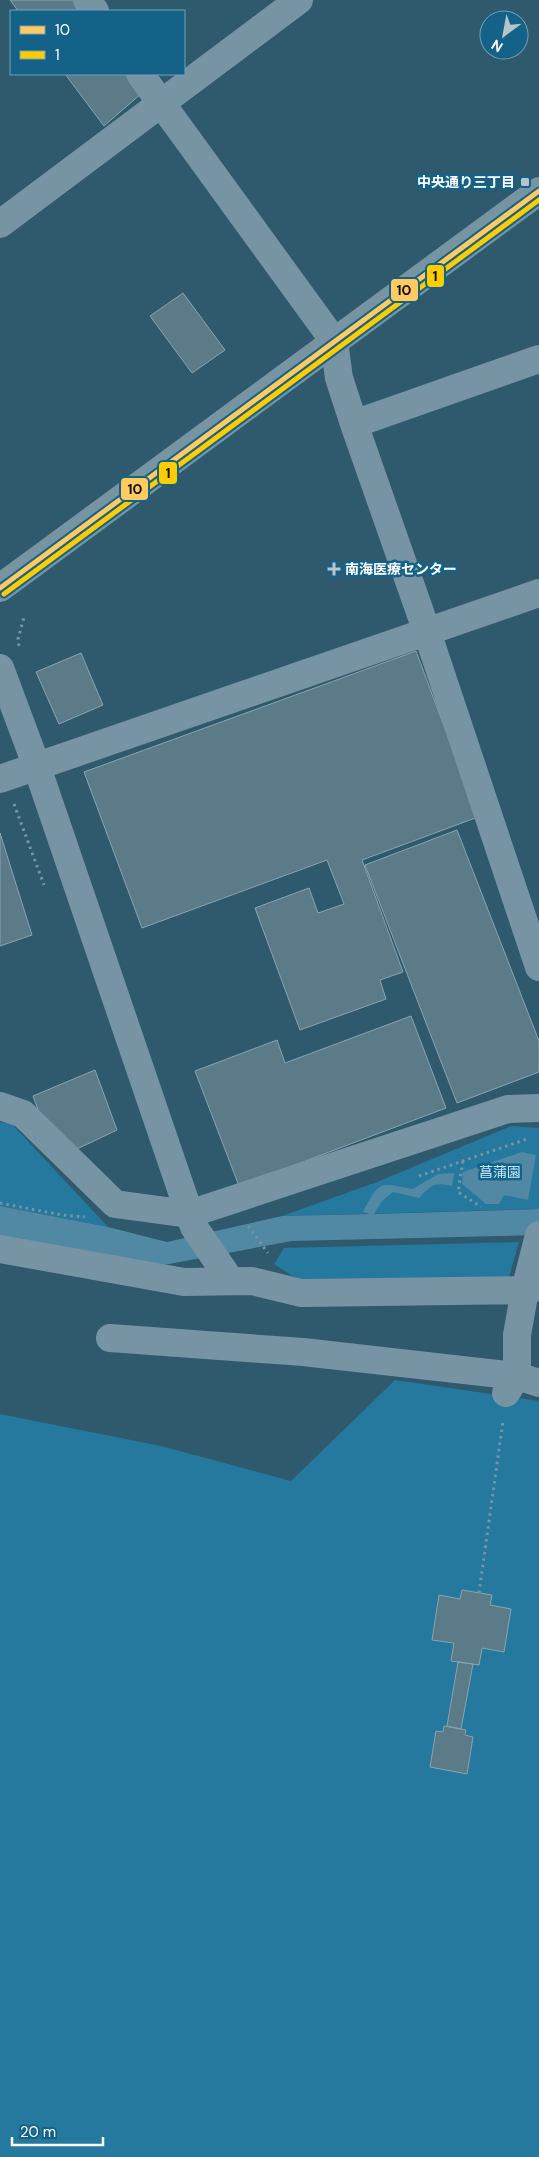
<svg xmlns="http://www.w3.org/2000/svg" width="539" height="2157" font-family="'DM Sans','Noto Sans JP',sans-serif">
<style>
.green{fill:#25789e}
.water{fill:#5189a5}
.building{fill:#5b7b89;stroke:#89a4b1}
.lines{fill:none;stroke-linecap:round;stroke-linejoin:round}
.path{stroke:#7694a3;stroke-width:3;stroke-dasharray:2.5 4;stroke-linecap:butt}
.minor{stroke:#7694a3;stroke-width:28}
.highway{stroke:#7794a2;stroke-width:28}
.bus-1-casing{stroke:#146288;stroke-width:9}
.bus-2-casing{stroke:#146288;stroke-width:9}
.bus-1{stroke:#ffca60;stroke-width:5}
.bus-2{stroke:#fc0;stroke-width:5}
.poi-dot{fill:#b6c5cc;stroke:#146288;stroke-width:2}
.labels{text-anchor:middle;stroke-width:5;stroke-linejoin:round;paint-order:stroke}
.poi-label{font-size:14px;font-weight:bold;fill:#fff;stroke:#146288;text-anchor:end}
.park-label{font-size:14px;fill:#c0e9fb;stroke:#146288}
.line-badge{stroke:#146288;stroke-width:2}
.pale-badge-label{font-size:14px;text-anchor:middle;font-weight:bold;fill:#111}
</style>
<rect width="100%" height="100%" fill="#2f596d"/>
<path class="green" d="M0,1122l12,2 96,103 -108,-21z
M511,1126l28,2v81l-257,7 95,-34z
M519,1242l-10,35 -212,2 -23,-15 10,-16z
M395,1380l144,21v756h-539v-743l161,32 130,35z"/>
<path class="water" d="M522,1152l14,3 -8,45 -24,-5 -5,9h-13l-24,-20 1,-12z
M454,1173l-2,13c-19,-4 -20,-1 -33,12l-26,-6 -11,9 -8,13 165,-5v26l-247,6 -134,25 -158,-30v-30l108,21 59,15 115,-26 88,-2 -7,-2c16,-31 16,-30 50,-23l25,-15z"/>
<path class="building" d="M10,0h66l8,11h-66z
M65,74h63l14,19 -38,33z
M183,293l42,57 -33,23 -42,-57z
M416,651l62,166 -116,43 41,112 -23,8 6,19 -86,31 -45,-122 54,-20 9,25 26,-9 -17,-44 -185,68 -58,-156z
M81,653l22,52 -44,19 -23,-52z
M457,830l82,211v31l-82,31 -92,-238z
M0,833l32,102 -32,11z
M411,1016l35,92 -207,78 -44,-115 82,-31 8,23z
M95,1070l22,60 -40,19 -35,-28 -9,-25z
M462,1590l30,5 -2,10 21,4 -7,43 -22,-4 -3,17 -28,-4 3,-18 -22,-3 7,-45 21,4z
M458,1662l15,2 -12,65 -14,-3z
M444,1726l22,4 -1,5 8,2 -6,37 -37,-7 6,-36 7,1z"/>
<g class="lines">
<path class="path" d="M19,646l-1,-7 6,-22
M14,804l30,81
M463,1161l-5,31 23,15
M419,1176l108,-37
M0,1203l62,12 23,2
M248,1226l20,27
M479,1593l24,-172"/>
<path class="minor" d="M87,0l8,11
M140,74l194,267 5,37 15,46 73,208 112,335
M0,224l299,-224
M354,424l185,-65
M0,668l37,99 157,460 36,53
M0,779l539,-186
M0,1106l23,8 92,90 74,10 319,-105 31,-1
M539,1235l-14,55 -8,45v41l22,7
M0,1249l184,33 68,-1 49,12 224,-3 14,-3
M110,1338l193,14 214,24 -11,17"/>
<path class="highway" d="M0,588l539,-397"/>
<g class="bus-1-casing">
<path id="bus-1" d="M0,588l539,-397"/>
</g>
<g class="bus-2-casing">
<path id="bus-2" d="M4,594l535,-394"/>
</g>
<use href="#bus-1" class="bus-1"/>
<use href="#bus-2" class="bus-2"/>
</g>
<g class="poi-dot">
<rect x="520" y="177" width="10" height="10" rx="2.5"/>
<path d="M331.5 561.5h5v5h5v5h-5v5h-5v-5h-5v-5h5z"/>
</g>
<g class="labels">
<g class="poi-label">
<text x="515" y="187">中央通り三丁目</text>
<text x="345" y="574" text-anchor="start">南海医療センター</text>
</g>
<g class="park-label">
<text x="500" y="1177">菖蒲園</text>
</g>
</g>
<g class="line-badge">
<rect x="426" y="264" width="19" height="24" rx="5" fill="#fc0"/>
<rect x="390" y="278" width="29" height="24" rx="5" fill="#ffca60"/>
<rect x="158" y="461" width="20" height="24" rx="5" fill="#fc0"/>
<rect x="120" y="477" width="29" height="24" rx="5" fill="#ffca60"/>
</g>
<g class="pale-badge-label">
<text x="435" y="281">1</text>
<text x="404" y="295">10</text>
<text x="168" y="478">1</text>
<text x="135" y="494">10</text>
</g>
<rect x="10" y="10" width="175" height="65" fill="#146288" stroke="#72a1b8"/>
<rect x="20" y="26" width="25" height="8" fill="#ffca60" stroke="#72a1b8"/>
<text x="55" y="35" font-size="15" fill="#ffffff">10</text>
<rect x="20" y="51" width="25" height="8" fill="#ffcc00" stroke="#72a1b8"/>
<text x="55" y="60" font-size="15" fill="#ffffff">1</text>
<g transform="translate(504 35) rotate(212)"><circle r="24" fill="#146288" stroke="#72a1b8"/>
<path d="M0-4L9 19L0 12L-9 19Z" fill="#b6c5cc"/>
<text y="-8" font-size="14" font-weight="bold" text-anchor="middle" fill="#ffffff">N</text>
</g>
<path d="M12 2137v8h91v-8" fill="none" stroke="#ffffff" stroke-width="2.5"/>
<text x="20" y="2137" font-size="15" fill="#ffffff" stroke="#146288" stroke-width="4" paint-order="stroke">20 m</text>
</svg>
